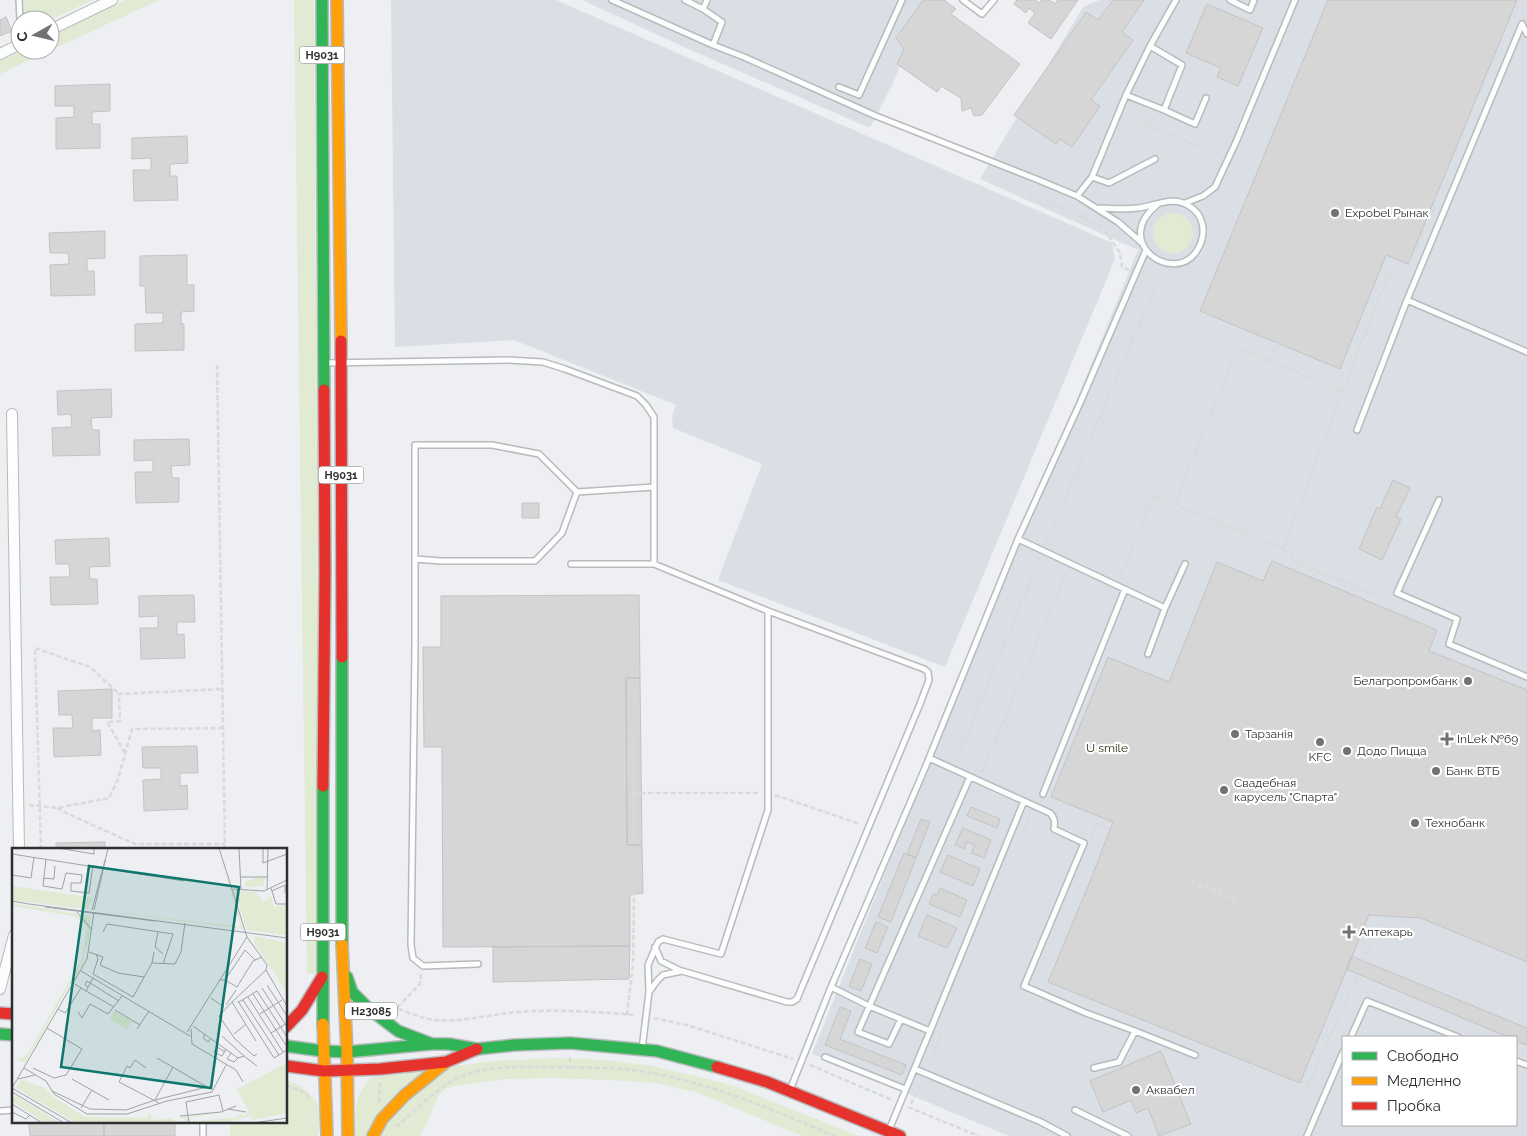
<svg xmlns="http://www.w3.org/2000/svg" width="1527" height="1136" font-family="Raleway,sans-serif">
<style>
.built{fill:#dadfe5;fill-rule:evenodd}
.green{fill:#e1ead3}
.building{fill:#d6d6d7;stroke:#c3c3c4}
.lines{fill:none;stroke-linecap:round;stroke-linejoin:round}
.lane-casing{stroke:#b8babc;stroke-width:8}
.street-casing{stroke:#b8babc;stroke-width:12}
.fast-casing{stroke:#b8babc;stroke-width:14}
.slow-casing{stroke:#b8babc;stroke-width:14}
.jam-casing{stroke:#b8babc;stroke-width:14}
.path{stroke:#d9dada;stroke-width:2.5;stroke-dasharray:5 2.5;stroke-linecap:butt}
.lane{stroke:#fcfdfd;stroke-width:5}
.street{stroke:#fcfdfd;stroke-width:10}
.fast{stroke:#30b455;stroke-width:11}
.slow{stroke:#ff9f0a;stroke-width:11}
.jam{stroke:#e5322d;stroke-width:11}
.poi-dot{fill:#717274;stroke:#fff;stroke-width:2}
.labels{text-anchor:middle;stroke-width:4.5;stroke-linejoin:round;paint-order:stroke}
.shield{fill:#fff;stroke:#6d6d6e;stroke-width:1}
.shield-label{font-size:11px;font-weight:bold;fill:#2e2f30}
.poi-label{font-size:12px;fill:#2e2f30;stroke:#fff;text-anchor:start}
.park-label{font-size:12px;fill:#28320d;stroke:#fff}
.inset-road{fill:none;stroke:#a1a2a4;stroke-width:1}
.view{fill:#0f766e;fill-opacity:0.15;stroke:#0f766e;stroke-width:2.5}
.inset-edge{fill:none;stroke:#2e2f30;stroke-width:2.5}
</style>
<rect width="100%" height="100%" fill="#edeff2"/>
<path class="built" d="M391,0h165l556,243 3,16 -170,408 -227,-87 44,-116 -89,-36 -1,-12 4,-11 -162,-65 -119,7z
M582,0h346l-36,85 -22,43 -184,-80z
M1100,0h427v1136h-518l-197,-82 151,-376 175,-428 -158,-71 103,-172zM1343,1037h173v88h-173z"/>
<path class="green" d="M23,0h70l-43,20h-25z
M126,0h33l-159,74v-14l22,-10h28v-13z
M294,0h20l6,975 -13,-2z
M1153 233a20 20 0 1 1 40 0a20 20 0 1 1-40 0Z
M559,1058l47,2 47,6 42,10 39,10 125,50h-56l-108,-44 -39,-9 -46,-3 -61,-2 -44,1 -51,7 -9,3 -7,8 -11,25 -8,14h-64c1,-26 -2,-37 15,-58l123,-17z
M286,1080c12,2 29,16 33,28 2,8 -1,20 -1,28h-88v-14h56z"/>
<path class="building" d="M923,0h21l12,9 -5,5 69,50 -38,51 -8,1 -3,-8 -9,3 -1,-13 -20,-12 -4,6 -40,-28 7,-15 -8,-11z
M1017,0h18l4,3 3,-3h7l6,4 3,-4h20l-27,39 -23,-16 7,-10 -6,-5 -3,5 -12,-9z
M1113,0h31l-22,32 11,8 -42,60 9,6 -28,41 -13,-8 -3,5 -42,-29 72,-103 12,8z
M1328,0h189l-109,264 -22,-9 -46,114 -140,-58z
M1207,4l56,24 -25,58 -21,-9 4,-9 -35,-15z
M6,17l6,14 -12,5v-16z
M110,84v27l-18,1v12h8v24l-44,1v-31l18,-1v-11h-19v-20z
M187,136l1,27 -18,1v12h7l1,24 -44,1 -1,-31h18v-12l-19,1v-21z
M105,231v27l-18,1v12h7l1,24 -44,1 -1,-31 19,-1 -1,-11h-18l-1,-20z
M187,255v30h7v26l-13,1v12h3v26l-49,1v-27l28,-1v-10h-17l-1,-27h-5v-30z
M111,389l1,28 -21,1 1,12h7l1,25 -47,1 -1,-28 20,-1 -1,-13 -13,1 -1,-24z
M189,439l1,26 -19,1 1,12h7v24l-43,1 -1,-31h18v-12l-19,1v-21z
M1393,480l17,8 -14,29 5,2 -19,41 -23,-11 18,-42 3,2z
M522,503h17v15h-17z
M109,538l1,28 -21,1 1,12h7l1,25 -47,1 -1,-28h20l-1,-13h-13l-1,-24z
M1272,561l165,69 -8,21 98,39v272l-106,-44 -52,-3 -69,168 -252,-101 43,-103 22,-57 -62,-25 57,-140 61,25 48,-120 46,19z
M194,595l1,27h-18v13l7,-1 1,24 -44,1 -1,-31h18v-12l-19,1v-21z
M639,595l1,83h-14l1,167h15l1,48 -13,2v51l-187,1 -1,-200h-18l-1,-100h18v-51z
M626,678h14l2,167h-15z
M112,689v29h-20v13l8,-1 1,25 -47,2 -1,-29h20l-1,-13h-13l-1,-24z
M197,746l1,27h-18v13l7,-1 1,24 -44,2 -1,-31 18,-1v-11h-18l-1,-21z
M971,807l29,12 -3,9 -30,-12z
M921,819l9,3 -14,36 -9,-4z
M963,828l28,12 -7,18 -13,-5 4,-8 -8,-3 -3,7 -9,-4z
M105,842v8h-49v-7z
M904,853l12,5 -25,64 -13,-5z
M948,855l32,14 -7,17 -33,-14z
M940,888l27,12 -7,17 -31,-13 4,-10 4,1z
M927,915l30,13 -10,20 -29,-12z
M876,922l12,5 -11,26 -12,-5z
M630,946l-1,33 -136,3v-35z
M1351,956l176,72v17l-11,-4v-4h-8l-162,-68z
M860,959l12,5 -11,27 -12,-5z
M840,1007l11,4 -11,28 66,26 -4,10 -77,-30z
M1161,1051l30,73 -32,12 -11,-28 -12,5 -5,-13 -28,12 -13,-31z
M104,1122v14h-74l-1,-12z
M104,1122h71v14h-71z"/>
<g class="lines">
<g class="lane-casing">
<path id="lane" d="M19,0l1,20
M612,0l101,45 31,12 132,59 160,63 41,17 41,26 24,21
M685,0l18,9 19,13 -9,23
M963,0l19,14 12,-14
M1230,0l20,10 4,-10
M703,9l4,-9
M1522,24l5,10
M839,87l20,8 43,-95
M1126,95l38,15 18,-45 -32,-19
M1164,110l31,14 11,-26
M1092,177l17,6 46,-24
M1077,196l15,-19 34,-82 24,-49 26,-46
M1185,203l18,-7 12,-9 21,-45 59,-142
M1096,208c14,0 28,2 42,0 17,-2 35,-13 51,-2 7,4 11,9 13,17 3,11 0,20 -6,29 -23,33 -85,-10 -39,-47
M1407,300l120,52
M325,363l183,-3 35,2 22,7 72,27 9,9 8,12v147
M1357,430l50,-130 115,-276
M1439,500l-42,93 60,26 -8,25 78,33
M1018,539l147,69
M415,559l26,2h94l27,-28 15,-41
M571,564h83l114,47 156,58 4,3 1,8 -9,24 -123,295 -5,3h-5l-105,-31 -19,4 -6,6 -8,11
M1148,654l17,-46 20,-44
M929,758l121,55c5,5 5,9 4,16l30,14 -60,143 62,27 49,18 -16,31 -25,6
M1043,794l82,-205
M655,947l6,14 20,10
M478,964l-55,2 -10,-8 -2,-13 4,-298v-202h77l47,9 38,38 77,-5
M831,987l38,19 61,25 -41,99
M901,1019l-12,25 -31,-12 112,-255
M930,1031l94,-230
M1135,1031l60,24
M1351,1037l16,-36 91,36
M642,1049l7,-57 -1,-27 10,-23 5,-3 58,15 47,-144v-199
M825,1057l80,32
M1516,1061l11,4
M915,1069l126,53 26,14
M790,1090l41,-103 94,-219 93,-229 62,-136 66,-153
M1075,1110l53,26
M0,1111l14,-1
M203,1122v14
M1307,1136l36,-84"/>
</g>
<g class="street-casing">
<path id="street" d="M50,30l62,-30
M0,54l20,-10
M12,414l7,436
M0,989l14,-54"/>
</g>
<g class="fast-casing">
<path id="fast" d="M322,0l2,390
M342,657v287
M323,786v238
M347,977l5,15 16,16 30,23 34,13
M0,1034l14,1
M286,1046l37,5 24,1 85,-8h17l28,5 37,-4 56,-2 87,8 60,16"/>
</g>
<g class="slow-casing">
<path id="slow" d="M337,0l4,341
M342,944l5,108 1,84
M323,1024l4,112
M373,1136l9,-17 23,-24 41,-33"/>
</g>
<g class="jam-casing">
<path id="jam" d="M341,341l1,316
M323,786l2,-214 -1,-182
M0,1013l14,1
M286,1027l16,-17 20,-33
M286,1066l38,5 56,-2 66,-7 31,-13
M717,1067l50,15 133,54"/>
</g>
<path class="path" d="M1514,18l5,-13 8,-3
M1127,116l75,32
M1031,194l53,24
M1086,212l-2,6 19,10 17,25 2,14 7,3
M1270,361l8,-18
M217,365l8,485
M1174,504l109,45 16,15 94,38
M1046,544l108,-254c-2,-6 -5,-12 -11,-15
M1283,549l74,-196 31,-77 14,6 32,-75
M1296,571l3,-7
M1120,577l34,-80 20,7 64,-156 104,43
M627,732h7v113
M125,753l-18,-31 13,-1 -1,-27 104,-5
M956,761l84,-203
M982,772l85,-200
M633,793h127
M775,795l85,29
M29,805l28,3 52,-10 9,-19 14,-50 92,-1
M57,808l22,11 56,25h90
M1022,834l9,-21
M1091,838l6,-14 13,5
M41,850l-6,-202 55,19 29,27
M1191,879l46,20
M1190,882l46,20
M1363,961l13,-31 21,10
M421,974l-1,10 -23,24c12,5 24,10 37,12 27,3 56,-6 84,-8 39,-3 79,0 118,3
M627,1015l6,-51 1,-71
M654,1018l36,8 103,33
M570,1057l1,11
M810,1065l82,35
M929,1065l12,-32
M1247,1075l6,-11
M286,1085l20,8 4,7
M1303,1096l55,-121
M379,1102l1,-19
M911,1104l11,-22
M908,1107l71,29
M396,1127c21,-18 43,-42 69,-52 26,-10 56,-8 83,-8 36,1 73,-1 109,7 62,12 120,38 178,62"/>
<use href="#lane" class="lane"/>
<use href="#street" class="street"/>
<use href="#fast" class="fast"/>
<use href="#slow" class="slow"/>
<use href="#jam" class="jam"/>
</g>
<g class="poi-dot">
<circle cx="1335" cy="213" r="5"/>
<circle cx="1468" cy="681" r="5"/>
<circle cx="1235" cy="734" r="5"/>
<path d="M1444.5 731.5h5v5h5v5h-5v5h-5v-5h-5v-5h5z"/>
<circle cx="1320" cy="742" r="5"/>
<circle cx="1347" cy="751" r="5"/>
<circle cx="1436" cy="771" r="5"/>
<circle cx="1224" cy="790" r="5"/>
<circle cx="1415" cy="823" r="5"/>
<path d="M1346.5 924.5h5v5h5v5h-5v5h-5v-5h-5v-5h5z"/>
<circle cx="1136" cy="1090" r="5"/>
</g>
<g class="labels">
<g class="shield">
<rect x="299.5" y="46.5" width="45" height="17" rx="4"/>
<rect x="318.5" y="466.5" width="45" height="17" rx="4"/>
<rect x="300.5" y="923.5" width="45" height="17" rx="4"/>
<rect x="345" y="1002.5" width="52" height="17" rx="4"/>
</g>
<g class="shield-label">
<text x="322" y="59">Н9031</text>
<text x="341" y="479">Н9031</text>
<text x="323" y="936">Н9031</text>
<text x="371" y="1015">Н23085</text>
</g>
<g class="poi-label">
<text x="1345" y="217">Expobel Рынак</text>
<text x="1458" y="685" text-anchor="end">Белагропромбанк</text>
<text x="1245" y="738">Тарзанія</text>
<text x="1457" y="743">InLek №69</text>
<text x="1357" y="755">Додо Пицца</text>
<text x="1320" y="761" text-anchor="middle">KFC</text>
<text x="1446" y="775">Банк ВТБ</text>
<text x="1234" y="787">Свадебная<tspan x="1234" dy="14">карусель "Спарта"</tspan></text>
<text x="1425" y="827">Технобанк</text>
<text x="1359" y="936">Аптекарь</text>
<text x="1146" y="1094">Аквабел</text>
</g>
<g class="park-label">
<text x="1107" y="752">U smile</text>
</g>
</g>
<g transform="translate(12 848)">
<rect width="275" height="275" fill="#edeff2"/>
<path d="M206,0l25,81 -138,-18 136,16zM243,30h10l-2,8 -18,1v-5zM0,38l81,12 -6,11 -75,-9zM222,42l22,2 8,10 7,-6 3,11 13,-2v30l-40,-5zM0,55l78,13v17l-8,31 -57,98h-4l-9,-6 7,3 8,-4 55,-96 5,-33 -13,-10 -62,-10zM243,88l32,7v49l-33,-49zM102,163l18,10 -5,8 -17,-10zM275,215v50l-49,10h-6l20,-3 -1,-4 -26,7h-35l1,-7 27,-3 -25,4 -2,5 47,-5 2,-4 5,3 4,-4 -12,-23zM9,232l24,8 8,9 32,20 62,1 2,-7 4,9 19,-2 5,5 9,-2 -6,-4 7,-1 1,7h-112l-60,-35zM0,246l2,5 2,-3 44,27h-15l-33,-22z" fill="#e1ead3"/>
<path class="inset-road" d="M46,0l36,6v-6M207,0l28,89 20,28 -1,5 -34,32 24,39M227,0l2,42M251,0v15l24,-9M0,6l172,27M34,11l-3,27 19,3 4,-16 16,2 -1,8h-10v8l18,2 4,-28M0,27l19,3 3,-21M228,29h28M31,30l11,1 1,-13M259,40l5,16h11M221,41l31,2 23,-11M255,42l1,-42M260,43l13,-6v8M0,53l17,3M17,56l258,34M33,59l110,14M80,62l13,-50M82,62l14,-62M65,64l15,18M91,84l4,-8 66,10 -10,30M146,84l-3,15 8,7M77,104l14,5 -3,8 18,8 26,4M84,106l2,5 -5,15 40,23 19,-34 2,-11M140,115l23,1 6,-12 4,-29M254,122l21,36M69,123l109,65M208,132h5l20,-30 10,10M213,132l12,7 16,-26 9,-4M61,135l13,8 7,-13M255,137l20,31M76,139l-3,-2 2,-4 32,20M250,140l25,39M74,143l28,16M245,143l30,46M241,146l34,53M236,149l35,55M199,150l13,9M231,152l36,55M226,153l36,57 13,-8M220,154l-13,14 16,23 19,17 3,-2M227,154l18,-11M214,157l10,-15M46,161l7,4 16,-25M103,162l25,15M66,164l4,6 8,-14 18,10 14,-18M248,166l22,-14M181,178l45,32 6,-2 13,10M125,181l12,-18M179,181l1,15 44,26 7,12M175,184l60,-95M259,185l16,-10M193,186l-2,4 5,4 3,-4M222,186l12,-10M210,188l22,20M213,204l-8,-5 -3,5 8,4 4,-7M219,205l-4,6 7,3 4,-4M145,210l50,29M161,219l-18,33 52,-13M12,220l22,13 8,13 33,20h40l40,-13 45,-9 14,-27M21,220l21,10 12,-3 16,-26 -35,-21M134,220l-11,-8 -5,8 -3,-2 -8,16 40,21M6,231l17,-4M60,231l37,21M0,240l75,-129 7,-47M0,240l60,35M40,243l38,18 36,1 29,-10M0,244l52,31M0,256l30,19M69,260l11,-18M216,261l18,3M0,264l14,7 4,-4M168,268l41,-4 15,-6M146,275h16M177,275l-3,-21 33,-7 4,16M241,275l34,-5"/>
<path class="view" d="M77,18l150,21 -28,201 -150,-21z"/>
<rect width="275" height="275" class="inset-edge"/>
</g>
<rect x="1342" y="1036" width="175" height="90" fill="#ffffff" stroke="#abacac"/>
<rect x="1352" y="1052" width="25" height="8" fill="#30b455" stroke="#abacac"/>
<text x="1387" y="1061" font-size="15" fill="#2e2f30">Свободно</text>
<rect x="1352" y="1077" width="25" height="8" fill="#ff9f0a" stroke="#abacac"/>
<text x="1387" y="1086" font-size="15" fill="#2e2f30">Медленно</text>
<rect x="1352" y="1102" width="25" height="8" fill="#e5322d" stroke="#abacac"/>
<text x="1387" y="1111" font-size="15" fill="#2e2f30">Пробка</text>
<g transform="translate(35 35) rotate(262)"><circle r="24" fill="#ffffff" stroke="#abacac"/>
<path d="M0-4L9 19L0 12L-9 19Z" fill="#717274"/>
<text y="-8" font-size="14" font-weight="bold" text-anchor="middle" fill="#2e2f30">С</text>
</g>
</svg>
